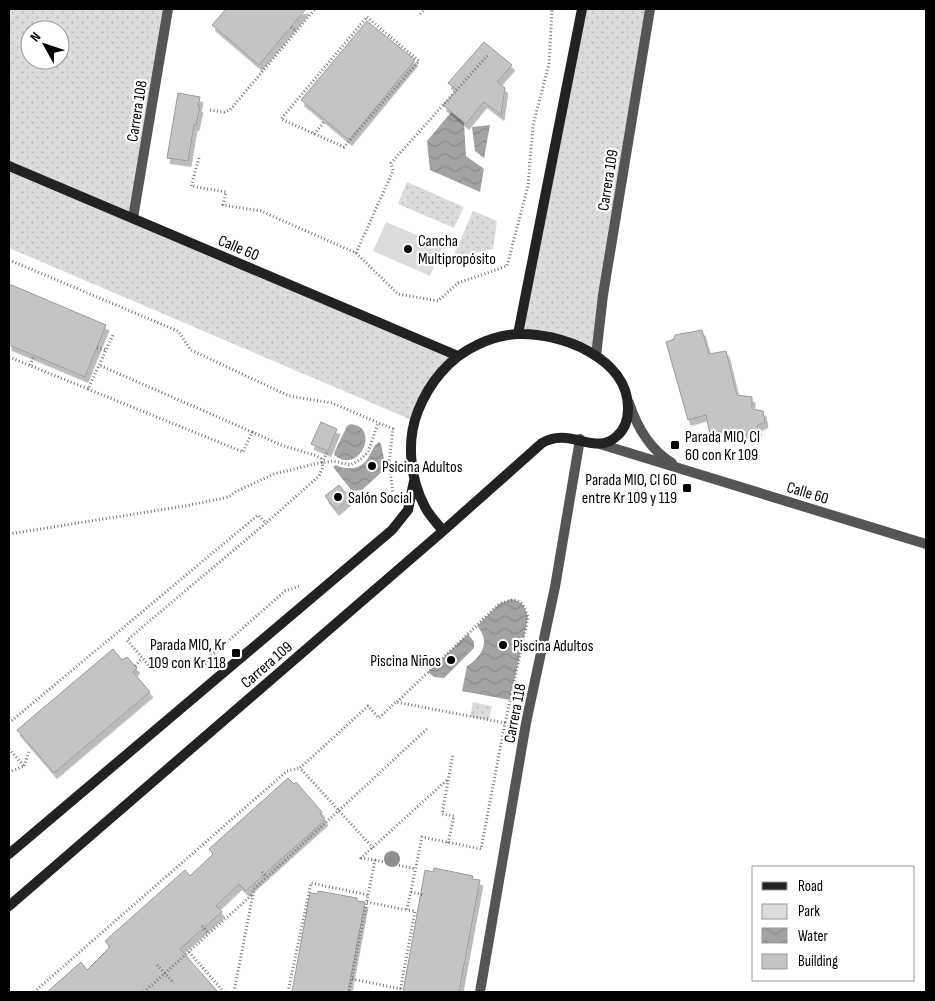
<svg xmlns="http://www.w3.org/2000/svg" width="935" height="1001" font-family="'Sofia Sans Condensed',sans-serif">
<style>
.green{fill:url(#green-dots);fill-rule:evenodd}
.pitch{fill:#dcdcdc}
.water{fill:url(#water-waves)}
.building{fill:#c4c4c4;stroke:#999;filter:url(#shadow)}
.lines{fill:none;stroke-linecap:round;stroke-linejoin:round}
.path{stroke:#777;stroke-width:3;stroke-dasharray:1 2.5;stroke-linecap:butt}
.street{stroke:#555;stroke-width:10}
.secondary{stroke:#222;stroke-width:10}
.tree{fill:#8f8f8f}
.poi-dot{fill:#000;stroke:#fff;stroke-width:2}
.labels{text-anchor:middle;stroke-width:4.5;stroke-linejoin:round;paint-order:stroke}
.street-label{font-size:16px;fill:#000;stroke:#fff}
.poi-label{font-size:16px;fill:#000;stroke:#fff;text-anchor:start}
</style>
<defs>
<pattern id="green-dots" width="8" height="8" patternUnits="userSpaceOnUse" patternTransform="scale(1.25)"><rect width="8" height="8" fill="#dcdcdc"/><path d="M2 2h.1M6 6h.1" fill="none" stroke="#bbb" stroke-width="1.8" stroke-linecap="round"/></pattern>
<pattern id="water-waves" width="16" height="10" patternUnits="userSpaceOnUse" patternTransform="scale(1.25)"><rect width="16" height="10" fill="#a3a3a3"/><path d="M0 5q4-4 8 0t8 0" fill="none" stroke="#8b8b8b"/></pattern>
<filter id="shadow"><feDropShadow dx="3" dy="5.5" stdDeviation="0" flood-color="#0004"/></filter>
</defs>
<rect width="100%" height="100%" fill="#fff"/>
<path class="green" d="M9,9h159l-35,209 325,138 -19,18 -25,47 -405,-173zM30,30h30v30h-30z
M582,9h68l-54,347 -18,-11 -60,-11z
M407,182l57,25 -10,21 -56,-24z
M473,211l24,10 -4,28 -41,10z
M473,702l19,4 -3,14 -19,-3z"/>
<path class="pitch" d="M386,222l57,24 -13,30 -57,-25z"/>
<path class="water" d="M458,104l5,4 3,48 18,13 -4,23 -50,-22 -3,-29z
M490,125l-6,33 -9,-7 -3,-24z
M351,424c30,3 8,52 -17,31l1,-4 12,-25z
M379,442l2,2 5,24 -24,22 -10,1 -19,-24 3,-2c11,6 26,4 32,-7 4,-6 5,-12 11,-16z
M511,599c12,3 14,7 17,19l-18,82 -48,-9 5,-25c15,-9 24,-25 10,-40l22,-22z
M468,634l6,8v6l-30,30 -10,-1 -6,-5z"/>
<path class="building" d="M226,9h80l-47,56 -47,-40z
M367,21l48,39 -66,80 -48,-40z
M484,42l28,23 -15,17 8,6 -4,27 -17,-13 -18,22 -23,-19 14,-15 -9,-7z
M178,93l22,4 -2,10h2l-4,18h-2l-6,36 -21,-3z
M9,284l97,41 -21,52 -76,-32z
M702,330l7,24 17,-3 11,44 15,2v12l11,2 2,11 -8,4 2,4 -20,7 -4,-8 -25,5 -4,-19 -18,5 -22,-78 8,-3 1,-4z
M321,422l16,7 -9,22 -17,-7z
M339,485l11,13 -14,12 -11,-14z
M113,649l9,11 5,-3 10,11 -4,4 17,20 -96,81 -37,-43z
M288,778l6,6 2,-2 26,30 -2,2 5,6 -79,71 -7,-7 -23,22 6,6 -42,37 38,43h-171l34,-30 6,8 23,-23 -5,-6 80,-71 5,6 23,-22 -4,-5z
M434,868l39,8 -1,3 8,1 -21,112h-56l22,-122 8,2z
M318,891l39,7v3l8,1 -17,90h-56l18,-99 8,1z"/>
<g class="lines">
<path class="path" d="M420,14l5,-5
M367,17l52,44 -75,86 -63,-28z
M291,27l5,4
M210,110l14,2 6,-2 85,-101
M314,134l11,-13
M199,158l-8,28 35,6 -3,13 38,6 95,42 42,41 40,7 20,-18 49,-17 21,-80 5,-61 16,-61 3,-55
M356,253l37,-82 -2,-8 97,-108
M9,260l169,71 13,19 98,46 43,7 61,26 -4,34 5,37
M97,348l9,2
M9,357l79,32 25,-54
M30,365l4,-9
M88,389l155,63 9,-20 -153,-67
M252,432l29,13 36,11 4,3 2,8 -4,9 -53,47
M322,463l6,-12
M9,534l176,-28 44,-9 6,-5 39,-18 40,-10 19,-3 17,4 10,-5 8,-8 10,-29
M135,666l7,-8
M201,670l9,-13 75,-66 15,-5
M397,702l102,-98c18,-7 24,-5 29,14l-23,105
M9,723l249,-208 8,8 -139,117 23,27
M9,749l15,17
M24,766l5,-14
M12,771l12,-5
M448,843l6,-27 -12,-2 11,-60
M373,848l-73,-80 68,-62 11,12 17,-16 109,21 -24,126 -59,-12 -15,73 8,1 -15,81
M375,860l41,9
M262,872l5,5
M411,892l13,3
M368,895l7,-35 -14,-2 87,-79
M367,902l40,8
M202,926l7,8
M189,952l35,40
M157,965l17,18
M352,979l49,10
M34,992l253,-221 13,-3
M144,992l109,-98
M234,992l20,-103 174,-161
M288,992l23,-109 57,12 -19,97"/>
<path class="street" d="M133,218l35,-209
M596,356l7,-61 47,-286
M629,403c8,24 20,46 43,60
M600,444l326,100
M480,992l46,-269 29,-136 25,-148"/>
<path class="secondary" d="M9,166l449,190
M518,334l64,-325
M9,854l383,-324 16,-20 6,-29
M9,906l434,-375 99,-88c28,-17 53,14 75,-7 8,-7 11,-17 11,-27 1,-51 -68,-77 -111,-75 -13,1 -28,5 -40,11 -28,13 -48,38 -59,66 -12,30 -8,68 7,96 4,8 12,16 18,24"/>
</g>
<circle class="tree" cx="392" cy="859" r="8"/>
<g class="poi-dot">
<circle cx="408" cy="249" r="5"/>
<rect x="670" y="440" width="10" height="10" rx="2.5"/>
<circle cx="372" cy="466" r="5"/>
<rect x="682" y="483" width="10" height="10" rx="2.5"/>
<circle cx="338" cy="497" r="5"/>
<circle cx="503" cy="645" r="5"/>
<rect x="231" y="648" width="10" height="10" rx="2.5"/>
<circle cx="451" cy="660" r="5"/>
</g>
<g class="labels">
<g class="street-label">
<text transform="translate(136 111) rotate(-81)" y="6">Carrera 108</text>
<text transform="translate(607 180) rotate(-81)" y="6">Carrera 109</text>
<text transform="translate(239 247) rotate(23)" y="6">Calle 60</text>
<text transform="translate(808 492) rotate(17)" y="6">Calle 60</text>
<text transform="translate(266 664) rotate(-41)" y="6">Carrera 109</text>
<text transform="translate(514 713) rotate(-79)" y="6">Carrera 118</text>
</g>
<g class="poi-label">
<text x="418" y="246">Cancha<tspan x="418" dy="18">Multipropósito</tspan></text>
<text x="685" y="442">Parada MIO, Cl<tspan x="685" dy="18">60 con Kr 109</tspan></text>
<text x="382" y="472">Psicina Adultos</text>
<text x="677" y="485" text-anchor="end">Parada MIO, Cl 60<tspan x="677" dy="18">entre Kr 109 y 119</tspan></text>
<text x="348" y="503">Salón Social</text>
<text x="226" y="650" text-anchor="end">Parada MIO, Kr<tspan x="226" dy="18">109 con Kr 118</tspan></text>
<text x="513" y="651">Piscina Adultos</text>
<text x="441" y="666" text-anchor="end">Piscina Niños</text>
</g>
</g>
<rect width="935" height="1001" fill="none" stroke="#000000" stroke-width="20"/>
<rect x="752" y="866" width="162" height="115" fill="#ffffff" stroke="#999999"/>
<rect x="762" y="882" width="25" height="8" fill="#222222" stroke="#999999"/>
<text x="798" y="891" font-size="15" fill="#000000">Road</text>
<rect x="762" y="904" width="25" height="15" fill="#dcdcdc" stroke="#999999"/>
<text x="798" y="916" font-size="15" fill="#000000">Park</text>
<rect x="762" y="928" width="25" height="15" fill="url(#water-waves)" stroke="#999999"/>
<text x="798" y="941" font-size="15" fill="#000000">Water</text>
<rect x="762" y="954" width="25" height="15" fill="#c4c4c4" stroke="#999999"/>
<text x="798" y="966" font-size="15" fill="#000000">Building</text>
<g transform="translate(45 45) rotate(310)"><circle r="24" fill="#ffffff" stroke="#999999"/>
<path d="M0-4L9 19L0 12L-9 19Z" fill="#000000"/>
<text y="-8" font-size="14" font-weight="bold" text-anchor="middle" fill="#000000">N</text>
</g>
</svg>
